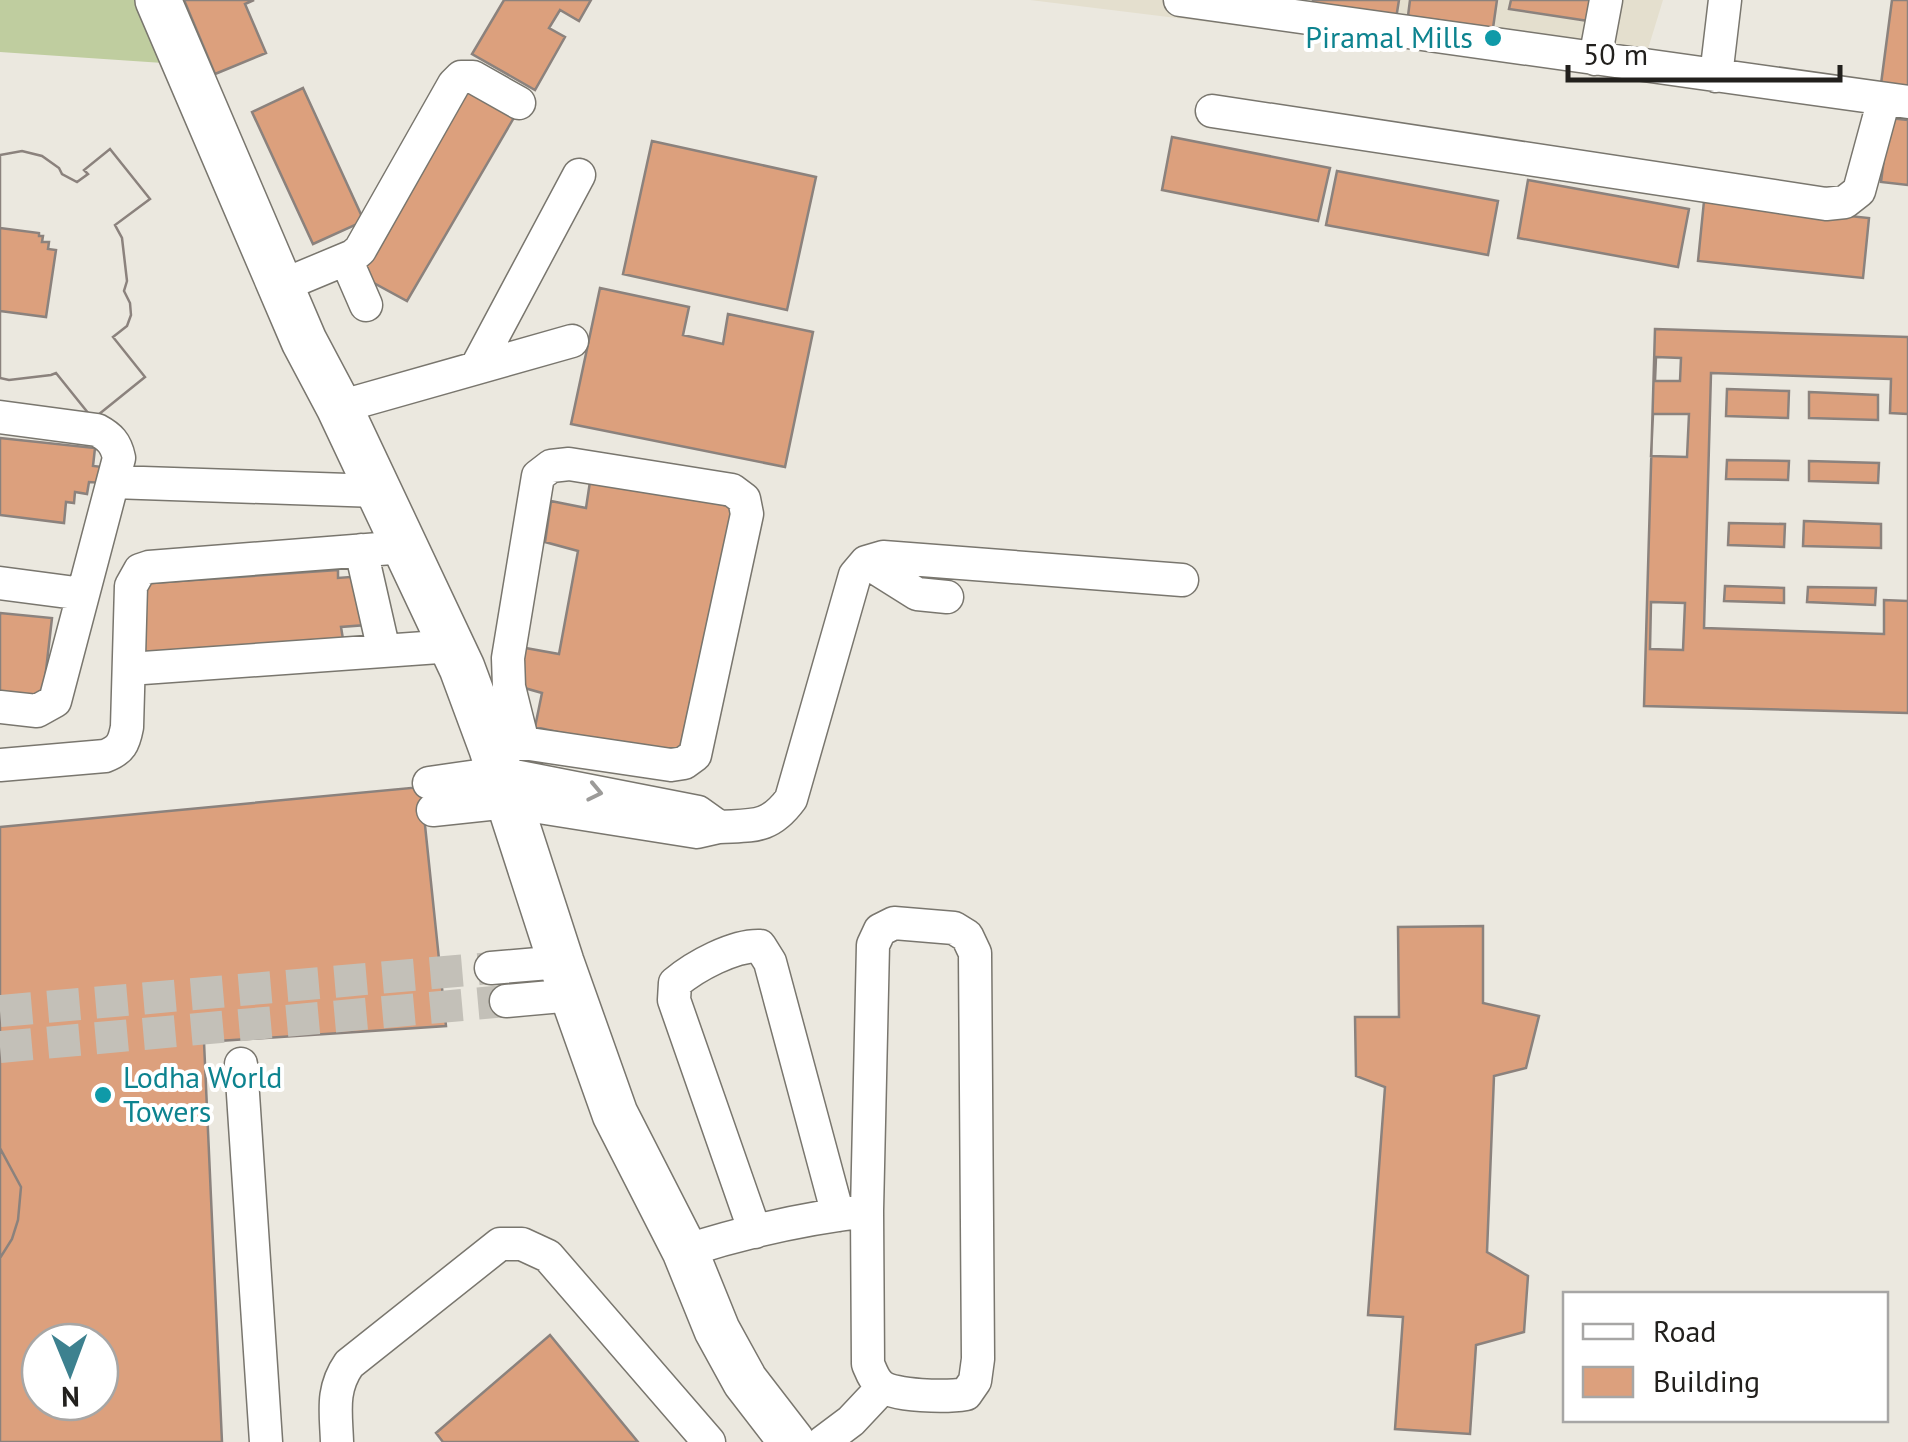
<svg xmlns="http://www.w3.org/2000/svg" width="1908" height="1442" font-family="'PT Sans',sans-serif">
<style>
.built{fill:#e4dfce}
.green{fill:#bfcd9f}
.building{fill:#dca07d;stroke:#8b827d;stroke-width:2.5;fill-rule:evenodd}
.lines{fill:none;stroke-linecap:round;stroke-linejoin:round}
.street-tunnel{stroke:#c3c0b8;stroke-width:32;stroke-dasharray:32 16;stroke-linecap:butt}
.street-casing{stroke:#79766e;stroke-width:35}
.secondary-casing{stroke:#79766e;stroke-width:48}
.street{stroke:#fff;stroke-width:32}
.secondary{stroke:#fff;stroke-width:45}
.oneway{stroke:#9c9b99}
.culture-dot{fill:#0f9aa8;stroke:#fff;stroke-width:4}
.labels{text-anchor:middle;stroke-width:8;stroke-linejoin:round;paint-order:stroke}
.culture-label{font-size:30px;fill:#0d838f;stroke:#fff;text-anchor:end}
</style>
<rect width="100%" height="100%" fill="#ebe8df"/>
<path class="built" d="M1030,0h633l-23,75z"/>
<path class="green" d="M0,0h136l27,63 -163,-11z"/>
<path class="building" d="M184,0h70l-9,4 21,49 -51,21z
M504,0h87l-12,21 -19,-11 -11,18 16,9 -30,53 -63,-36z
M1313,0h86l-4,25 -84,-12z
M1410,0h87l-4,28 -85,-12z
M1511,0h87l-3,22 -86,-13z
M1892,0h16v87l-27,-3z
M469,81l50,28 -112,192 -46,-25z
M303,88l61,133 -51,23 -61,-132z
M1889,118l19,2v65l-27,-3z
M1172,137l158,31 -12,53 -156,-31z
M652,141l164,36 -29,133 -164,-36z
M110,149l40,50 -35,26 7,13 5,43 -3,10 6,12 1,12 -4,11 -14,11 32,40 -52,42 -37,-46 -5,2 -42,5 -9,-2v-67l46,6 10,-67 -8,-1 1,-7h-7l1,-6h-4v-3l-39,-5v-73l22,-4 20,5 17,12 3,6 15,8 11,-8 -4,-4z
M110,149l40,50 -35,26 7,13 5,43 -3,10 6,12 1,12 -4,11 -14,11 32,40 -52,42 -37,-46 -5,2 -42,5 -9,-2v-223l22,-4 20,5 17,12 3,6 15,8 11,-8 -4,-4z
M1337,171l161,30 -10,54 -162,-30z
M1528,180l161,29 -11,58 -160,-29z
M1704,201l165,17 -6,60 -165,-17z
M600,288l89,19 -6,28 40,9 5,-30 85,18 -28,135 -214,-43z
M1655,329l253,8v376l-264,-7zM1727,389l62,2 -1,27 -62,-2zM1809,392l69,3v25l-69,-2zM1727,460l62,1 -1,19 -62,-1zM1809,461l70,2 -1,20 -69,-2zM1804,521l77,3v24l-78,-2zM1729,523l56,1 -1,23 -56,-2zM1725,586l59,2v15l-60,-2zM1808,587l68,1 -1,17 -68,-3z
M1656,357l25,1 -1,23h-25z
M1711,373l180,6 -1,34 18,1v187l-24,-1v34l-180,-6z
M1653,414h36l-2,43 -36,-1z
M0,438l95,10 -2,18 10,1 -1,16 -13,-1 -2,12 -12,-2 -1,11 -8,-1 -2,21 -64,-8z
M591,475l142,32 -55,252 -143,-32 7,-34 -28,-8 6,-38 39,7 19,-103 -33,-9 6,-41 35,7z
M338,570v8l25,-2 3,49 -25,2 2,12 -202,15 -4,-70z
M1651,602l34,1 -2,47 -33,-1z
M0,613l52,5 -9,79 -43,-5z
M421,787l25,239 -242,16 18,400h-222v-184l12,-19 6,-19 3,-33 -21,-39v-321zM40,1342h60v60h-60z
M1483,926v77l56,13 -13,52 -32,8 -7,176 41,24 -4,56 -48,13 -6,89 -75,-5 8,-112 -35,-2 17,-228 -29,-11 -1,-59h44l-1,-90z
M0,1148l21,39 -3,33 -6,19 -12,19z
M550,1335l88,107h-195l-7,-9z"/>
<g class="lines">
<path class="street-tunnel" d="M0,1011l491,-43
M0,1047l506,-46"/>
<g class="street-casing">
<path id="street" d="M1180,0l728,102
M1595,59l11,-59
M1716,76l9,-76
M1212,111l614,93 19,-2 14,-11 25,-92
M346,259l20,46
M281,286l72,-30 7,-6 94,-166 7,-7h12l46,26
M476,368l103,-193
M339,407l233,-66
M0,417l97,13c13,7 19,13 22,28l-64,243 -18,10 -37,-4
M113,482l264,9
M361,550l23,101
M866,562l51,32 30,3
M0,583l83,11
M129,669l324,-23
M492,749l31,-6 148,22 13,-2 11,-8 52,-241 -3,-15 -12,-9 -163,-26 -18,2 -13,10 -30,182 1,29 14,56
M0,765l105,-9c16,-6 19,-13 22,-29l4,-141 9,-16 9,-3 256,-20
M429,783l70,-10 199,39 21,15 -22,5 -189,-30 -75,8
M719,827c34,-2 50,2 72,-28l64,-224 11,-13 17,-5 299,23
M491,968l70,-6
M506,1001l67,-6
M241,1064l25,378
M755,1232l-81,-232 1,-17c20,-17 59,-38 85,-37l10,16 68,253
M685,1251c59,-19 121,-33 182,-40l6,-266 7,-15 14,-7 60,5 13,8 8,17 3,406 -3,22 -9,13c-18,3 -73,3 -86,-9 -6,-5 -9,-14 -12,-21l-1,-153
M337,1442c-1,-30 -6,-52 12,-78l151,-120h22l26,12 161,186
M823,1442l28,-21 31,-33"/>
</g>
<g class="secondary-casing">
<path id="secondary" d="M158,0l146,341 35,66 123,261 30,81 69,213 54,152 70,137 32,79 28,51 47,61"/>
</g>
<use href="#street" class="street"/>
<use href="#secondary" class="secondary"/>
</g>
<defs><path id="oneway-chevron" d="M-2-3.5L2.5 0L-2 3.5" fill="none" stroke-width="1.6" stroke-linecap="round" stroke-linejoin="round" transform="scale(2.5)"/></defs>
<use class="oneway" href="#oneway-chevron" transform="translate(595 792) rotate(12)"/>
<g class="culture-dot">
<circle cx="1493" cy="38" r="10"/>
<circle cx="103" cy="1095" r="10"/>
</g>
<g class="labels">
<g class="culture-label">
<text x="1473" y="48">Piramal Mills</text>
<text x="123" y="1088" text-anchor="start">Lodha World<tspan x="123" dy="34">Towers</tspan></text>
</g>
</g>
<rect x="1563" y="1292" width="325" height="130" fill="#ffffff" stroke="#a7a6a5" stroke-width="2.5"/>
<rect x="1583" y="1324" width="50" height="15" fill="#ffffff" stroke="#a7a6a5" stroke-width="2.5"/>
<text x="1653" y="1342" font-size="30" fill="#22201d">Road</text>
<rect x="1583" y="1367" width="50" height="30" fill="#dca07d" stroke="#a7a6a5" stroke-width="2.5"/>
<text x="1653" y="1392" font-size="30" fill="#22201d">Building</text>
<g transform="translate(70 1372) rotate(179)"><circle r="48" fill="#ffffff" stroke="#a7a6a5" stroke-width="2.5"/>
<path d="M0-8L18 38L0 25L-18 38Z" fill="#3d818f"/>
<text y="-15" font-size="28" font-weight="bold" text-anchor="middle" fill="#22201d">N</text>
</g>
<path d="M1568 65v15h272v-15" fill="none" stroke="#22201d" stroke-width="5"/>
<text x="1583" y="65" font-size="30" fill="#22201d" stroke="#ffffff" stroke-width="8" paint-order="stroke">50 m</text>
</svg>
